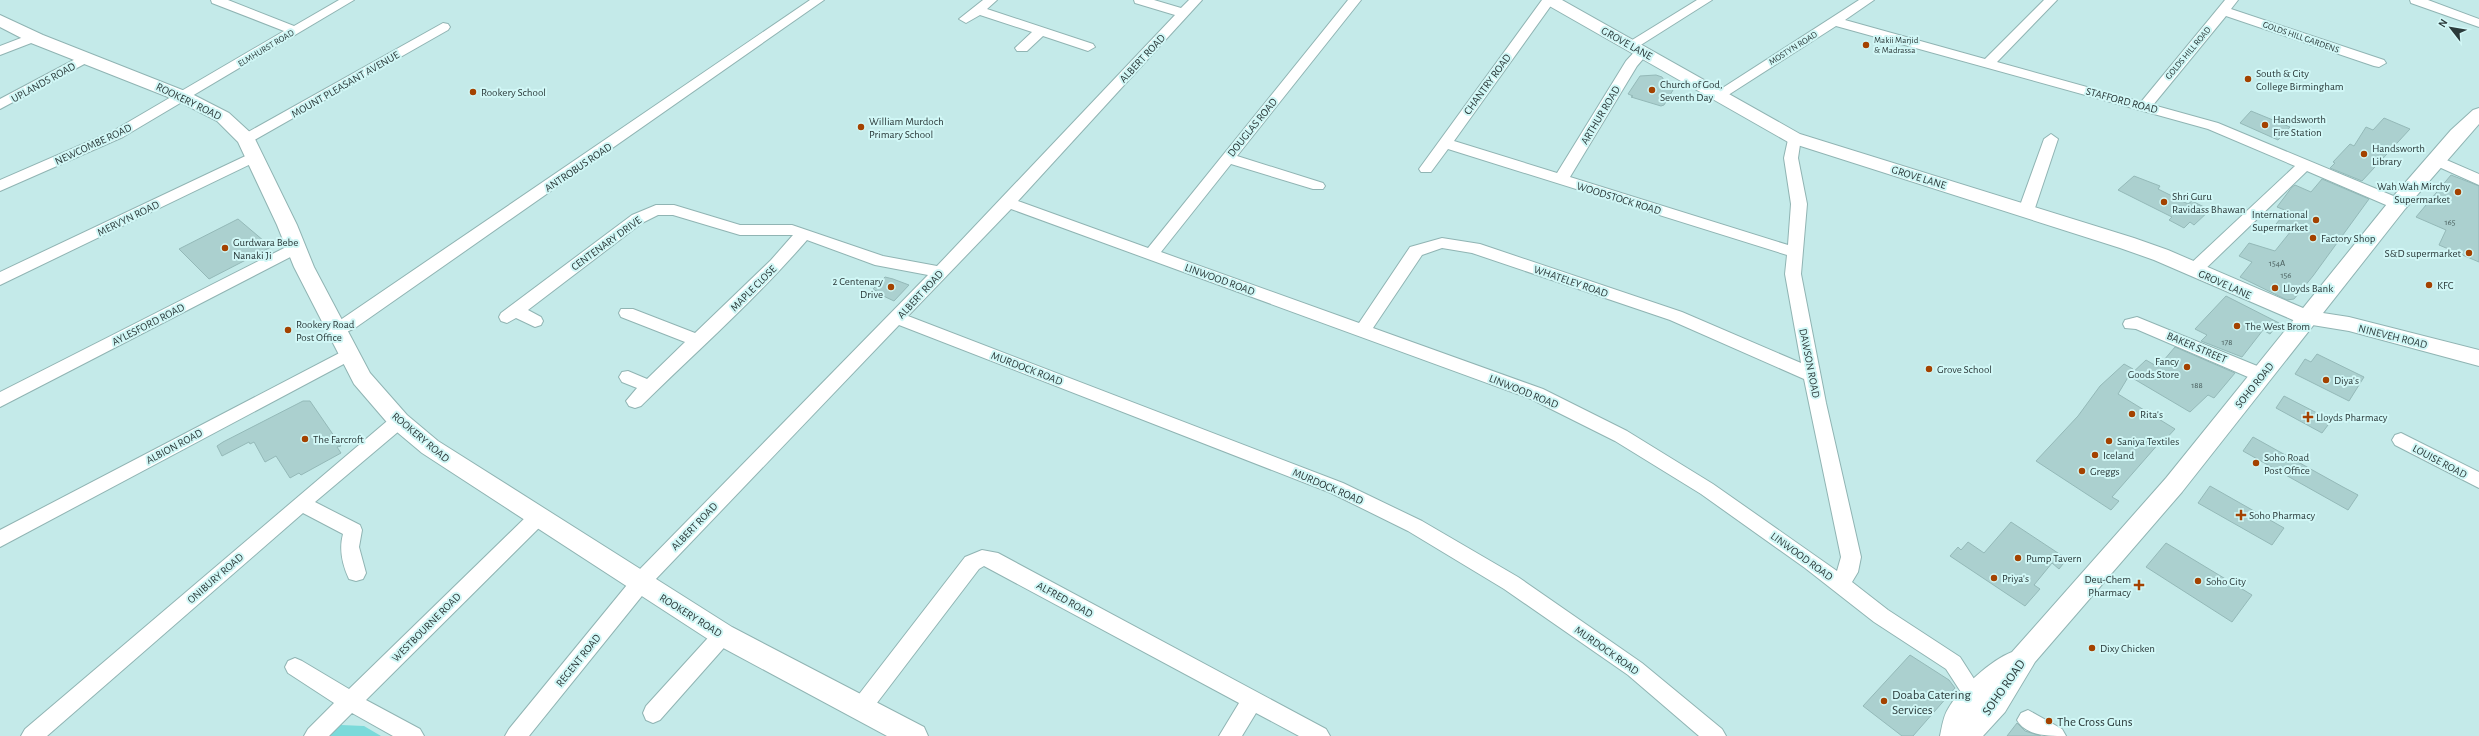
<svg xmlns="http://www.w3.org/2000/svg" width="2479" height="736" font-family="'Alegreya Sans',sans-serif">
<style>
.green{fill:#7bdada}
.building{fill:#abd0cf;stroke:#94b9b8}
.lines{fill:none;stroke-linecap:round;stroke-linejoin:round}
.minor-casing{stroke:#90b4b3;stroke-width:2}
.tertiary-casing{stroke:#90b4b3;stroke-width:2}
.primary-casing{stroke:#90b4b3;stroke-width:2}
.trunk-casing{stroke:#90b4b3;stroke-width:2}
.minor{fill:#fff;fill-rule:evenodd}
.tertiary{fill:#fff;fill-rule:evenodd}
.primary{fill:#fff;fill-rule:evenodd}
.trunk{fill:#fff;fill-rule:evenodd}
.poi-dot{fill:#a44200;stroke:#d1f7f6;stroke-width:1.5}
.labels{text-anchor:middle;stroke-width:4;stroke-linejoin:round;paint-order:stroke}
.far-street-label{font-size:9px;fill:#2b3a3a;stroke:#d1f7f6}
.far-poi-label{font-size:9px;fill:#2b3a3a;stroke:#d1f7f6;text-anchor:start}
.number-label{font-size:9px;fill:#4b605f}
.street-label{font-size:11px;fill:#2b3a3a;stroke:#d1f7f6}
.poi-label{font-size:11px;fill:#2b3a3a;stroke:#d1f7f6;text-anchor:start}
.near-street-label{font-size:13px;fill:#2b3a3a;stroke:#d1f7f6}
.near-poi-label{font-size:13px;fill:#2b3a3a;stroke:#d1f7f6;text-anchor:start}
</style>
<rect width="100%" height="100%" fill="#c4eae9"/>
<path class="green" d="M341,725l23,1 17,10h-52z"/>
<path class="building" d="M1656,75l6,2 3,5 11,3 -12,20 -3,1 -30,-9 2,-1 -5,-2 12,-18z
M2251,111l39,16 -12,13 -38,-17z
M2384,118l26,11 -48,52 -32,-13 5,-5 -2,-1 17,-18 4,2 12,-19 7,3z
M2451,175l28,11v76l-40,-17 7,-15 -30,-13z
M2134,176l26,10 -2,3 30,15 4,-3 18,9 -16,15 -4,-3 -6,6 -15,-8 3,-3 -54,-27z
M2322,179l47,20 -56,77 -19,23 -7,1 -47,-23 12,-15 -13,-6 10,-13 26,8 16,-20 -15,-7 11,-13 -10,-4 15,-20 3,-2 16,7z
M238,219l33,28 -62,32 -30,-30z
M885,277l8,2 16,6 -15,16 -17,-8 1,-1 -5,-3z
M2226,296l53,27 -9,11 -7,-4 -21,27 -41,-16 6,-6 -12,-6z
M2175,347l60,26 -21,25 -6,-3 -18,17 -61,-36 17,-16 12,7z
M2317,354l47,23 -15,24 -54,-27 10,-15 6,3z
M2124,364l9,5 -15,25 57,35 -13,14 -2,-1 -48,55 7,4 -8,9 -75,-49 42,-45 22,-30z
M2284,396l33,17 14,8 -9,12 -46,-25z
M303,401h7l31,45 -4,1 4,6 -40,22 -2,-2 -9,5 -14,-22 -11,6 -11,-20 -4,2 -1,-2 -27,14 -5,-10 6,-4z
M2253,437l90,50 15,8 -10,15 -105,-59z
M2210,486l74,42 -12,17 -74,-42z
M2011,522l56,37 -8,10 -7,-6 -18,22 6,4 -15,17 -75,-50 8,-9 3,3 7,-8 16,11z
M2166,543l86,52 -20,27 -86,-55z
M1910,655l39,25 6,8 -42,48h-11l-39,-30z
M2017,723l8,8 16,5h-34z"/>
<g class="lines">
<g class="minor-casing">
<path id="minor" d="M211,0h17l66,26 45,-26h15l-231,137 -123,54v-11l113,-49 171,-100 -72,-28z
M810,0h14l-469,328 -19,9 -6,-2 -2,-4 2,-4z
M983,0h14l-10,9 106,35 2,3 -7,4 -45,-15 -16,15h-10l-2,-3 17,-16 -52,-17 -14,8 -7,-4z
M1134,0h20l27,8 8,-8h13l-184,201 130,47 200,-248h13l-124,156 86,27 2,3 -2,3h-10l-82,-25 -70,88 198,71 51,-76 32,-9 38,6 202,68 119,51 -16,-89 2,-19 -339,-106 -17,23h-10l-2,-3 123,-169h13l-101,141 103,32 69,-112 11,-12h10l2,3 -12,14 -67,111 218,68 3,-41 -7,-46 5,-23h10l2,3 -3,20 9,46 -6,70 25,129 35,154 -3,15 -6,10 36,28 72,47 25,39 -3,7 -7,2 -7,-2 -22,-34 -72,-47 -69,-54 -104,-74 -86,-53 -84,-42 -520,-190 -103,107 435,167 79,38 96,56 124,86 80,66 4,7h-27l-71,-61 -124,-86 -96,-58 -77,-38 -432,-168 -245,256 -125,155h-24l4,-7 131,-160 288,-294 -53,-10 -68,-25c-51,59 -110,111 -166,166l-6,2 -6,-2 -3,-5 11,-13 -15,-6 -3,-5 3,-5 6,-1 19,8 38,-37 -64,-25 -2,-4 2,-4h12l62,24 76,-73 22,-25h-53l-67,-20h-15l-16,8 -114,87 13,7 2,4 -2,4 -6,2 -19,-9 -9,5 -6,-2 -2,-4 2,-4 131,-98 24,-10h18l66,20h52l91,31 54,10 238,-251 -40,-12zM1442,248l30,5 198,67 134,59 37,178 -4,14 -124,-87 -86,-53 -84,-42 -170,-61 49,-73z
M1697,0h15l-76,48 -5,1 -7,-4z
M1859,0h15l-29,20 140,39 59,-59h13l-60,62 144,40 84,-102h13l-7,9 153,51 2,3 -7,4 -5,-1 -148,-50 -73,89 65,18 185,77 3,4 -8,5 -5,-1 -86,-37 -107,103h-12l-2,-4 2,-4 107,-100 -87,-37 -372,-103 -114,73 -5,1 -7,-4z
M2410,0h18l51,19v8l-68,-24z
M443,23l5,1 2,3 -2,3 -197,112 -5,2 -7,-5 2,-3z
M34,33l5,1 2,3 -2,3 -39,15v-9z
M85,54l5,1 2,3 -2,3 -90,48v-10z
M2051,134l7,5 -24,72 -3,4h-10l-3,-4 26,-72z
M256,151l7,5 -2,3 -261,126v-13z
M2435,155l44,19v11l-49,-22 -2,-3z
M296,242l6,1 2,4 -2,4 -302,156v-15z
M2137,317l130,53 3,5 -3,5 -6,1 -6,-1 -119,-51 -11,-1 -2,-4 2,-4z
M349,348l6,2 2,4 -2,4 -355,189v-17z
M399,414l6,2 3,5 -3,5 -90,76 45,23 2,5 -3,17 7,26 -3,6 -7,2 -7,-2c-7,-15 -10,-30 -6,-45l-40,-21 -256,223h-26l4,-7 368,-313z
M2401,433l78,39v16l-84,-43 -3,-5 3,-5z
M537,510l7,3 2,5 -2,5 -178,177 54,29 4,7h-31l-41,-23 -23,23h-25l4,-7 26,-26 -46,-30 -3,-6 3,-6 7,-3 7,3 47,28 181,-176z
M982,550l16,3 328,176 4,7h-31l-43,-23 -14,23h-23l20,-33 -255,-137 -5,3 -112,147 -7,3 -7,-3 -3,-7 3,-7 112,-145z
M723,626l7,3 3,6 -3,6 -70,79 -7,3 -7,-3 -3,-7 3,-7 70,-77z
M2028,710l34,19 4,7c-18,0 -40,0 -49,-16l4,-7z"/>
</g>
<g class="tertiary-casing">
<path id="tertiary" d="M1542,0h20l238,134 334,104 34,12 142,61 39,6 130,33v16l-130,-35 -49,-8 -146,-63 -34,-12 -332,-106 -244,-139z"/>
</g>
<g class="primary-casing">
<path id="primary" d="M0,15l43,20 147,58 39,20 24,22 44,90 17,42 56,106 37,42 31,26 294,186 192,100 4,9h-41l-173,-93 -292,-190 -31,-26 -37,-43 -60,-117 -17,-42 -39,-83 -21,-21 -39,-20 -147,-58 -31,-16z"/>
</g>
<g class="trunk-casing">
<path id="trunk" d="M2479,108v16l-74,85 -223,283 -147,170 -30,50 -22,24h-43c2,-9 3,-19 8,-27 11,-20 43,-49 64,-57l154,-174 225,-279 60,-69 22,-20z"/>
</g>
<use href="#minor" class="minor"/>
<use href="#tertiary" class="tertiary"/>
<use href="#primary" class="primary"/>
<use href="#trunk" class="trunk"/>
</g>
<g class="poi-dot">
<circle cx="1866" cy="45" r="4"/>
<circle cx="2248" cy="79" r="4"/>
<circle cx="1652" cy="90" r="4"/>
<circle cx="473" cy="92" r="4"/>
<circle cx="2265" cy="125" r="4"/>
<circle cx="861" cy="127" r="4"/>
<circle cx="2364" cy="154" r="4"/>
<circle cx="2458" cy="192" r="4"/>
<circle cx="2164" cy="202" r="4"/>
<circle cx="2316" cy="220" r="4"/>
<circle cx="2313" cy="238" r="4"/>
<circle cx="225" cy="248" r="4"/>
<circle cx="2469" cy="253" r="4"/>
<circle cx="2429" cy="285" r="4"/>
<circle cx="891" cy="287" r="4"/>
<circle cx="2275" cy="288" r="4"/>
<circle cx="2237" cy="326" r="4"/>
<circle cx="288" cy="330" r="4"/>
<circle cx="2187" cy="367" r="4"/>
<circle cx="1929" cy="369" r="4"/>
<circle cx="2326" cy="380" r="4"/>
<circle cx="2132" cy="414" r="4"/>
<path d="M2306 411h4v4h4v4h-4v4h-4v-4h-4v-4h4z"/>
<circle cx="305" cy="439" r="4"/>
<circle cx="2109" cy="441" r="4"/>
<circle cx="2095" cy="455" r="4"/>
<circle cx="2256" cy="463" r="4"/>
<circle cx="2082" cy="471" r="4"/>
<path d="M2239 509h4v4h4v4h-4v4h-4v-4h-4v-4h4z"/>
<circle cx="2018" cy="558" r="4"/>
<circle cx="1994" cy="578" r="4"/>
<circle cx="2198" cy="581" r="4"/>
<path d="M2137 579h4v4h4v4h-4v4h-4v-4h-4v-4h4z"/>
<circle cx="2092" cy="648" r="4"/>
<circle cx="1884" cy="701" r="4"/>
<circle cx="2049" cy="721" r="4"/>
</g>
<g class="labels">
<g class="far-street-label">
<text transform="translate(2301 37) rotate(19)" y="3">GOLDS HILL GARDENS</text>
<text transform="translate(266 48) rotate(-31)" y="3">ELMHURST ROAD</text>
<text transform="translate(1793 48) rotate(-32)" y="3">MOSTYN ROAD</text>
<text transform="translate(2188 53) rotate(-50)" y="3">GOLDS HILL ROAD</text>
</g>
<g class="far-poi-label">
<text x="1874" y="43">Makii Marjid<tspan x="1874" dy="10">&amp; Madrassa</tspan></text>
</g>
<g class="number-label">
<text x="2450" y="225">165</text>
<text x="2277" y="266">154A</text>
<text x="2286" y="278">156</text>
<text x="2227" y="345">178</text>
<text x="2197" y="388">188</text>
</g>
<g class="street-label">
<text transform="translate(1627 43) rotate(29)" y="4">GROVE LANE</text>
<text transform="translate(1142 58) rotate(-47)" y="4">ALBERT ROAD</text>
<text transform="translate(43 82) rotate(-29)" y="4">UPLANDS ROAD</text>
<text transform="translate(345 84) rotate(-30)" y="4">MOUNT PLEASANT AVENUE</text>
<text transform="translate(1487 84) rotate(-54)" y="4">CHANTRY ROAD</text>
<text transform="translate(2122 100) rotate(15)" y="4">STAFFORD ROAD</text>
<text transform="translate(189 101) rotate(26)" y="4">ROOKERY ROAD</text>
<text transform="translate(1600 115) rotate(-59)" y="4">ARTHUR ROAD</text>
<text transform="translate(1252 127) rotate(-51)" y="4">DOUGLAS ROAD</text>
<text transform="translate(93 144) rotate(-25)" y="4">NEWCOMBE ROAD</text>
<text transform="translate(578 167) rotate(-34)" y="4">ANTROBUS ROAD</text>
<text transform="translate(1919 177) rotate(17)" y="4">GROVE LANE</text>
<text transform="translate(1619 198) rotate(17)" y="4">WOODSTOCK ROAD</text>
<text transform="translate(128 218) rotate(-26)" y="4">MERVYN ROAD</text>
<text transform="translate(606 243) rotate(-36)" y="4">CENTENARY DRIVE</text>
<text transform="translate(1220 279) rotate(20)" y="4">LINWOOD ROAD</text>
<text transform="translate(1571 281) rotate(19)" y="4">WHATELEY ROAD</text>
<text transform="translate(2225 284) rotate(24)" y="4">GROVE LANE</text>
<text transform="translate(753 288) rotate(-45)" y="4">MAPLE CLOSE</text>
<text transform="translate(920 294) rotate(-47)" y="4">ALBERT ROAD</text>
<text transform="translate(148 324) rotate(-27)" y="4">AYLESFORD ROAD</text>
<text transform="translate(2393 336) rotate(14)" y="4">NINEVEH ROAD</text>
<text transform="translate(2197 347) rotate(23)" y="4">BAKER STREET</text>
<text transform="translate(1810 363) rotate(79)" y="4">DAWSON ROAD</text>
<text transform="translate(1027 368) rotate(21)" y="4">MURDOCK ROAD</text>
<text transform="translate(2254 385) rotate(-51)" y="4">SOHO ROAD</text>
<text transform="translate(1524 391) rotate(22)" y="4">LINWOOD ROAD</text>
<text transform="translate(421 437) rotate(40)" y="4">ROOKERY ROAD</text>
<text transform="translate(174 446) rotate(-28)" y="4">ALBION ROAD</text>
<text transform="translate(2440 461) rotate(28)" y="4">LOUISE ROAD</text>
<text transform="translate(1328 486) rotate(23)" y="4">MURDOCK ROAD</text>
<text transform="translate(694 526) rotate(-46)" y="4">ALBERT ROAD</text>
<text transform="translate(1802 556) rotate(36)" y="4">LINWOOD ROAD</text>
<text transform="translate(215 578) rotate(-41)" y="4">ONIBURY ROAD</text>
<text transform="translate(1065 599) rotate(29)" y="4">ALFRED ROAD</text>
<text transform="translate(691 615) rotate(32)" y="4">ROOKERY ROAD</text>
<text transform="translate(426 627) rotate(-45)" y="4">WESTBOURNE ROAD</text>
<text transform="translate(1607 650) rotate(35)" y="4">MURDOCK ROAD</text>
<text transform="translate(578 660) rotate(-51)" y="4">REGENT ROAD</text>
</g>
<g class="poi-label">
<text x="2256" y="77">South &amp; City<tspan x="2256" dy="13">College Birmingham</tspan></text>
<text x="1660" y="88">Church of God,<tspan x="1660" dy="13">Seventh Day</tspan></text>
<text x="481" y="96">Rookery School</text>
<text x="2273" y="123">Handsworth<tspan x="2273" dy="13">Fire Station</tspan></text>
<text x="869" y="125">William Murdoch<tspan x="869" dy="13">Primary School</tspan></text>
<text x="2372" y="152">Handsworth<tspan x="2372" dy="13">Library</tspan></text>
<text x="2450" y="190" text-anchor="end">Wah Wah Mirchy<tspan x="2450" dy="13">Supermarket</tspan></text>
<text x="2172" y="200">Shri Guru<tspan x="2172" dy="13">Ravidass Bhawan</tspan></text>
<text x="2308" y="218" text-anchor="end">International<tspan x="2308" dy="13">Supermarket</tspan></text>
<text x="2321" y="242">Factory Shop</text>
<text x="233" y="246">Gurdwara Bebe<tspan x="233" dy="13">Nanaki Ji</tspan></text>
<text x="2461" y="257" text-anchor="end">S&amp;D supermarket</text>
<text x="883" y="285" text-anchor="end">2 Centenary<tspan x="883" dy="13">Drive</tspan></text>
<text x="2437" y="289">KFC</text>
<text x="2283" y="292">Lloyds Bank</text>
<text x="296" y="328">Rookery Road<tspan x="296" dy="13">Post Office</tspan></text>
<text x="2245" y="330">The West Brom</text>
<text x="2179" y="365" text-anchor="end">Fancy<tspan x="2179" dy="13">Goods Store</tspan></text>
<text x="1937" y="373">Grove School</text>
<text x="2334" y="384">Diya's</text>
<text x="2140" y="418">Rita's</text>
<text x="2316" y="421">Lloyds Pharmacy</text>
<text x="313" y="443">The Farcroft</text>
<text x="2117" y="445">Saniya Textiles</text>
<text x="2103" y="459">Iceland</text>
<text x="2264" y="461">Soho Road<tspan x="2264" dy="13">Post Office</tspan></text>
<text x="2090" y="475">Greggs</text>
<text x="2249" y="519">Soho Pharmacy</text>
<text x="2026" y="562">Pump Tavern</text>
<text x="2002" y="582">Priya's</text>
<text x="2131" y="583" text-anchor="end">Deu-Chem<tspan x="2131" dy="13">Pharmacy</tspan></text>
<text x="2206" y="585">Soho City</text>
<text x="2100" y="652">Dixy Chicken</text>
</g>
<g class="near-street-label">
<text transform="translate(2003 687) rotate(-55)" y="5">SOHO ROAD</text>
</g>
<g class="near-poi-label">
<text x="1892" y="699">Doaba Catering<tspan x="1892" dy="15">Services</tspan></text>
<text x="2057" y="726">The Cross Guns</text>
</g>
</g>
<g transform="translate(2451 28) rotate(301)" stroke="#d1f7f6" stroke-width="3" paint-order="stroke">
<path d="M0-3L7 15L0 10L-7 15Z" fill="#2b3a3a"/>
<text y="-6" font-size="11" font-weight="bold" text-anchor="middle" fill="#2b3a3a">N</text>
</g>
</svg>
